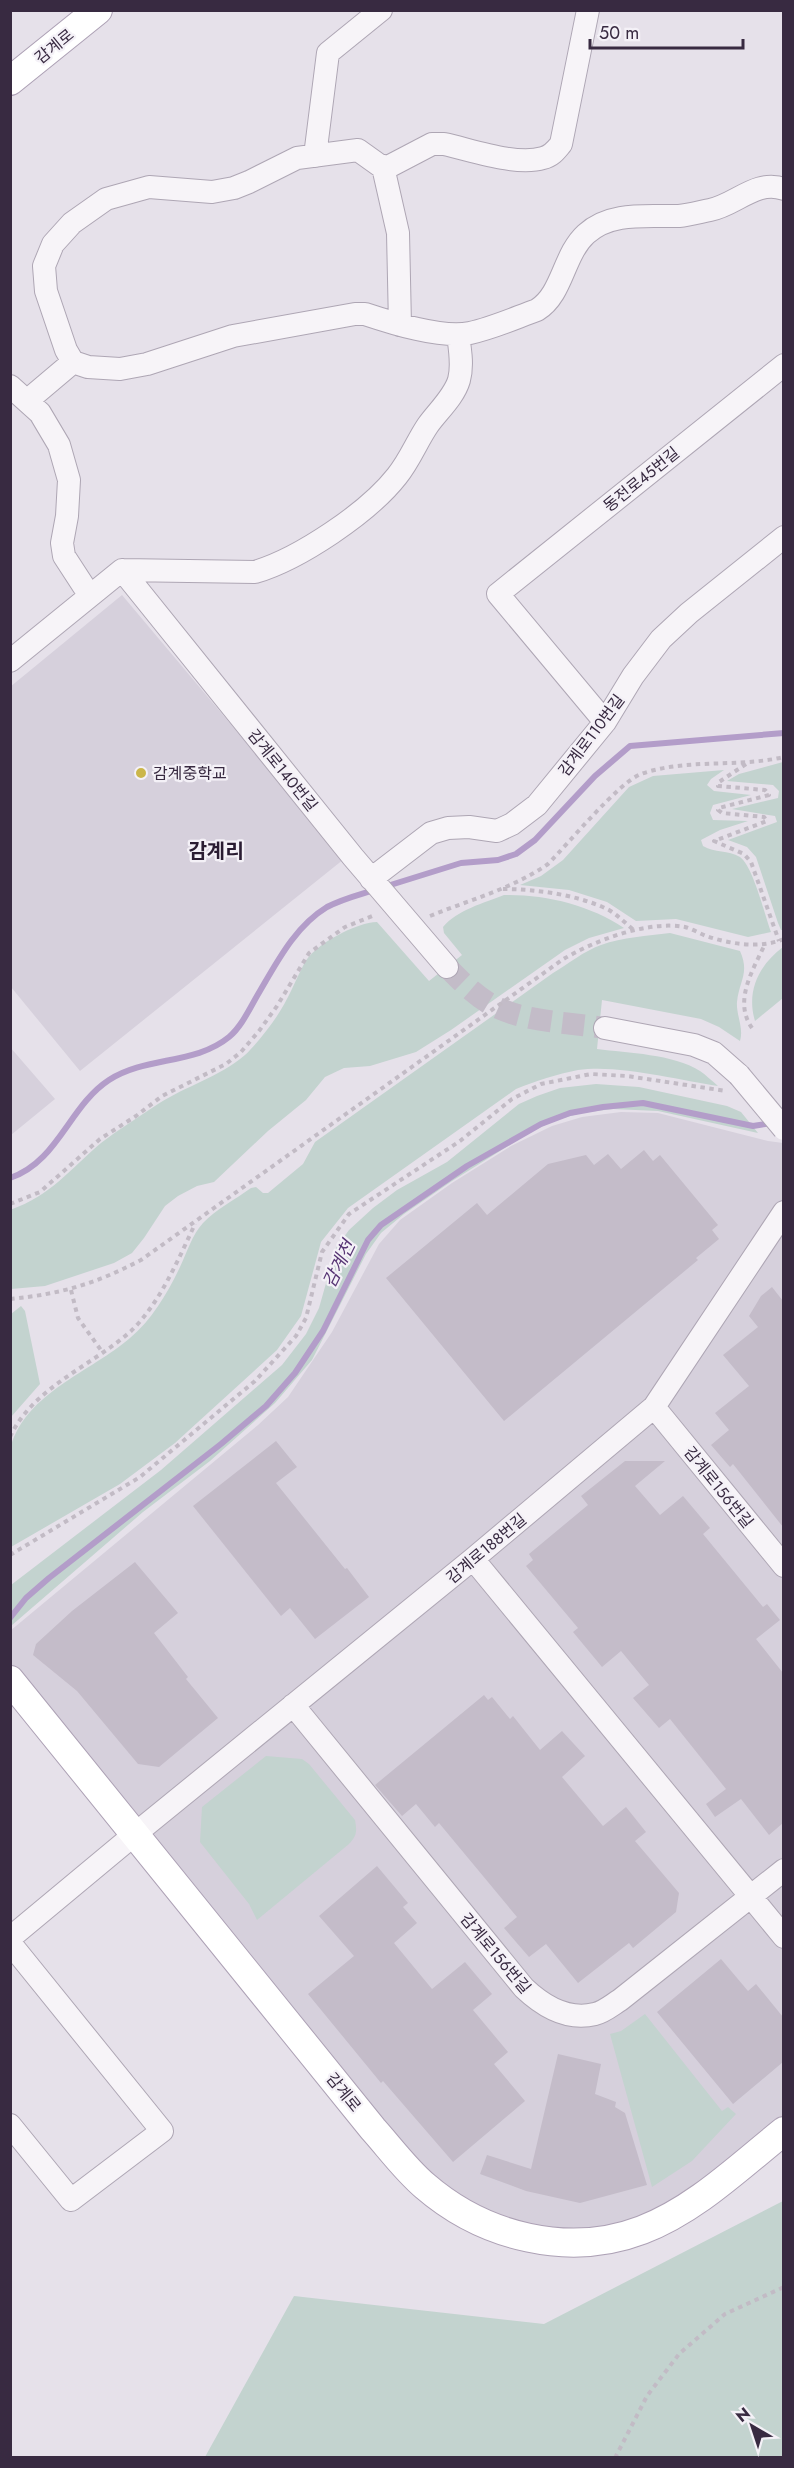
<svg xmlns="http://www.w3.org/2000/svg" width="794" height="2468" font-family="Jost,'Noto Sans KR',sans-serif">
<style>
.built{fill:#d6d0dc}
.green{fill:#c3d3cf}
.lines{fill:none;stroke-linecap:round;stroke-linejoin:round}
.stream{stroke:#b39dc9;stroke-width:6}
.building{fill:#c4bcc9}
.minor-tunnel{stroke:#c3bcc8;stroke-width:22;stroke-dasharray:22 11;stroke-linecap:butt}
.minor-casing{stroke:#aea6b4;stroke-width:24}
.major-casing{stroke:#ada1b5;stroke-width:30}
.path{stroke:#c2bbc5;stroke-width:4;stroke-dasharray:4.5 4.5;stroke-linecap:butt}
.minor{stroke:#f7f4f8;stroke-width:22}
.major{stroke:#fff;stroke-width:28}
.minor-bridge-casing{stroke:#aea6b4;stroke-width:24;stroke-linecap:butt}
.minor-bridge{stroke:#f7f4f8;stroke-width:22}
.poi-dot{fill:#cbb64a;stroke:#f4f1f7;stroke-width:2}
.labels{text-anchor:middle;stroke-width:4.5;stroke-linejoin:round;paint-order:stroke}
.street-label{font-size:16px;fill:#382a41;stroke:#f4f1f7}
.poi-label{font-size:16px;fill:#382a41;stroke:#f4f1f7;text-anchor:start}
.water-label{font-size:18px;font-style:italic;fill:#573574;stroke:#f4f1f7}
.quarter-label{font-size:20px;font-weight:bold;fill:#2a1c32;stroke:#f4f1f7}
</style>
<rect width="100%" height="100%" fill="#e6e1ea"/>
<path class="built" d="M122,595l222,264 -264,212 -69,-84 -1,-300z
M10,1047l45,52 -44,36h-1z
M621,1112l37,1 110,28 15,2v988l-56,46 -140,67 -138,-40 -438,-524 -1,-49 248,-206 30,-28 44,-65 47,-88 21,-24 52,-37 59,-37 41,-20 30,-9z"/>
<path class="green" d="M783,762l1,168h-3l-3,-7 -22,-66 -9,-10 -19,-7 49,-18 -2,-6 -43,-7 46,-11 1,-7 -6,-6 -46,-4 12,-7z
M724,770l-13,9 -4,6 7,6 37,4 -38,10 -3,8 3,7 35,1 -28,9 -19,10 2,6c12,7 25,4 37,11 13,9 25,59 31,75l-23,5 -72,-18 -40,2 -29,-19 -38,-12 -49,-5 21,-9 22,-16 66,-73 24,-11z
M504,895c41,-1 86,10 120,33l-35,10 -24,12 -114,80 -35,22 -46,14 -26,2 -19,9 -19,23 -38,31 -54,51 -17,4 -19,10 -13,10 -21,32 -12,15 -18,10 -69,23 -34,3 -1,-79c42,-15 59,-40 91,-67 18,-14 38,-26 57,-39 28,-18 61,-27 87,-49 11,-10 23,-26 32,-39 11,-16 18,-35 27,-52 9,-19 53,-42 73,-42l52,59 33,-26 -18,-22 -1,-6c14,-17 41,-24 61,-32z
M670,933l70,18c10,22 -1,30 -3,51 -1,13 7,26 3,39l-21,-14 -18,-8 -99,-19 -5,49c31,4 76,5 103,22 6,4 12,10 18,15 -40,-6 -100,-22 -140,-16 -21,4 -42,11 -62,19l-168,119 -27,34 -20,74 -24,34 -102,93 -55,41 -109,63v-101c15,-53 81,-75 119,-108 22,-18 38,-46 50,-71 7,-15 12,-32 23,-44 13,-14 33,-24 48,-35l5,-1 7,6h5l35,-29 12,-22 238,-169c15,-9 31,-22 48,-28 22,-8 46,-9 69,-12z
M783,947v51l-28,23c-9,-30 4,-56 28,-74z
M596,1084l43,3 88,19 14,6 17,21 -100,-22 -45,-2 -32,4 -28,8 -24,12 -77,48 -48,33 -23,19 -15,21 -54,106 -37,43 -65,58 -67,51 -132,114v-41l150,-115 121,-105 24,-31 13,-26 17,-60 13,-18 24,-22 24,-18 50,-28 72,-58 18,-8 23,-8z
M21,1306l4,5 15,73 -29,33v-103z
M266,1756l36,3 7,5 46,56c2,11 2,16 -6,24l-92,76 -8,-16 -49,-62 2,-35z
M645,2014l77,97 6,-4 8,7 -44,47 -40,26 -42,-153 11,-3z
M783,2201v256h-578l89,-161 250,28z"/>
<g class="lines">
<path class="stream" d="M384,887l77,-24 37,-3 18,-6 19,-14 60,-64 35,-30 154,-13
M10,1178c48,-16 59,-72 99,-98 37,-24 86,-15 120,-43 12,-10 20,-27 28,-41 19,-32 37,-69 70,-89 15,-8 31,-12 47,-17
M10,1618l16,-20 23,-20 172,-134 45,-38 29,-33 28,-42 45,-91 13,-15 86,-59 74,-42 29,-11 33,-6 40,-4 110,23 19,-3"/>
</g>
<path class="building" d="M644,1150l9,11 7,-6 58,70 -6,5 7,9 -23,19 2,2 -194,161 -118,-143 91,-75 10,12 61,-51 38,-9 8,10 14,-11 13,15z
M772,1287l11,14v226l-50,-63 -3,3 -19,-22 18,-15 -14,-17 34,-27 -26,-31 35,-28 -9,-11 12,-20z
M276,1441l21,26 -21,16 69,86 2,-1 22,29 -54,42 -25,-31 -9,8 -88,-110z
M625,1461h40l-30,25 25,29 23,-19 27,32 -7,6 60,73 4,-3 13,16 -24,19 27,34v150l-14,12 -28,-36 -26,18 -9,-13 20,-15 -56,-70 -11,9 -26,-30 16,-13 -28,-34 -19,16 -29,-35 5,-4 -52,-62 7,-6 -4,-6 59,-49 -7,-9z
M135,1562l43,51 -24,20 34,44 -2,2 32,39 -59,49 -21,-3 -61,-73 -44,-36 3,-11 36,-33z
M484,1695l4,5 4,-3 18,22 3,-3 27,34 22,-19 23,25 -23,21 41,49 23,-19 20,25 -11,9 44,52 -3,19 -43,36 -4,-5 -51,40 -32,-39 -17,13 -25,-29 13,-11 -78,-94 -4,4 -19,-23 -14,12 -27,-31z
M377,1866l31,37 -5,4 14,16 -23,20 38,46 33,-27 27,32 -19,16 35,42 -14,12 31,37 -72,61 -70,-81 -2,2 -73,-89 46,-38 -35,-40z
M721,1959l27,32 8,-7 27,33v45l-50,42 -76,-92z
M558,2054l43,10 -6,30 21,8 -1,5 10,6 22,72 -67,18 -54,-12 -46,-17 7,-19 44,14z"/>
<g class="lines">
<path class="minor-tunnel" d="M447,967c15,15 31,32 51,41 31,14 74,15 107,20"/>
<g class="minor-casing">
<path id="minor" d="M588,10l-27,134c-5,6 -9,12 -18,14 -27,8 -71,-8 -99,-14h-12l-44,23 -9,-2 -21,-15 -61,8 -48,24 -15,6 -22,4 -63,-5 -43,12 -34,24 -19,21 -9,22 2,25 20,59 7,12 15,5 32,2 27,-5 86,-28 122,-22h10c27,9 77,25 105,19 23,-5 45,-15 67,-23 26,-16 26,-55 49,-76 25,-23 61,-17 93,-18 10,-1 21,-4 31,-6 26,-5 46,-31 74,-21
M315,156l13,-103 53,-43
M383,167l15,66 2,92
M10,386l30,27 19,32 10,35 -2,36 -5,27 2,13 26,40
M28,400l45,-38
M122,570l231,287 94,110
M10,661l112,-91 133,2c44,-13 113,-59 142,-96 13,-16 20,-35 31,-51 10,-14 26,-28 31,-45 4,-14 1,-31 -1,-45
M605,722l-107,-128 286,-229
M371,879l60,-46 17,-5 21,-1 28,4 15,-7 25,-19 68,-83 28,-46 28,-37 28,-26 95,-76
M605,1028l89,17 20,8 25,22
M654,1407l130,159
M473,1559l311,378
M293,1705l231,283c19,18 43,33 71,26 9,-2 17,-9 25,-14l164,-130
M10,1938l125,-104 338,-275 181,-152 130,-195
M10,1943l152,188 -91,69 -61,-75"/>
</g>
<g class="major-casing">
<path id="major" d="M10,81l88,-71
M10,1680l363,449c17,19 33,41 52,57 59,51 144,72 217,44 53,-20 98,-64 142,-99"/>
</g>
<path class="path" d="M746,764l-27,18 -1,4 47,4 4,5 -50,13 -1,2 4,3 42,4 3,4 -53,20 30,13 7,8 28,79
M503,889c33,0 76,6 106,21 10,6 17,14 26,21
M430,916c39,-16 82,-27 118,-52 20,-20 71,-82 93,-90 45,-16 96,-6 143,-17
M752,1028c-19,-27 1,-58 13,-84
M10,1204l30,-12 60,-53 36,-23 26,-20 64,-32 15,-12 18,-21 18,-25 32,-53 36,-26 30,-12
M71,1290l7,28 25,35
M10,1299c51,-5 85,-15 131,-39l421,-300c31,-19 86,-40 123,-33 7,2 14,6 21,9 24,8 54,13 78,3
M10,1437c23,-50 82,-71 121,-106 29,-28 47,-71 64,-107
M10,1555l130,-78 115,-96 41,-45 10,-18 16,-66 27,-38 111,-73 52,-42 29,-15 50,-10 36,2 99,15
M615,2458l32,-62 32,-42 46,-40 59,-27"/>
<use href="#minor" class="minor"/>
<use href="#major" class="major"/>
<g class="minor-bridge-casing">
<path id="minor-bridge" d="M739,1075l45,54"/>
</g>
<use href="#minor-bridge" class="minor-bridge"/>
</g>
<circle class="poi-dot" cx="141" cy="773" r="6"/>
<g class="labels">
<g class="street-label">
<text transform="translate(54 46) rotate(-39)" y="6">감계로</text>
<text transform="translate(641 479) rotate(-39)" y="6">동전로45번길</text>
<text transform="translate(591 735) rotate(-53)" y="6">감계로110번길</text>
<text transform="translate(283 770) rotate(51)" y="6">감계로140번길</text>
<text transform="translate(719 1487) rotate(51)" y="6">감계로156번길</text>
<text transform="translate(486 1548) rotate(-40)" y="6">감계로188번길</text>
<text transform="translate(496 1953) rotate(50)" y="6">감계로156번길</text>
<text transform="translate(344 2092) rotate(51)" y="6">감계로</text>
</g>
<g class="poi-label">
<text x="153" y="779">감계중학교</text>
</g>
<g class="water-label">
<text transform="translate(339 1264) rotate(-64)" y="6">감계천</text>
</g>
<g class="quarter-label">
<text x="216" y="858">감계리</text>
</g>
</g>
<rect width="794" height="2468" fill="none" stroke="#382a41" stroke-width="24"/>
<g transform="translate(752 2426) rotate(321)" stroke="#f4f1f7" stroke-width="4.5" paint-order="stroke">
<path d="M0-4.5L10 22L0 15L-10 22Z" fill="#382a41"/>
<text y="-9" font-size="16" font-weight="bold" text-anchor="middle" fill="#382a41">N</text>
</g>
<path d="M590 39v9h153v-9" fill="none" stroke="#382a41" stroke-width="3"/>
<text x="599" y="39" font-size="18" fill="#382a41" stroke="#f4f1f7" stroke-width="4.5" paint-order="stroke">50 m</text>
</svg>
